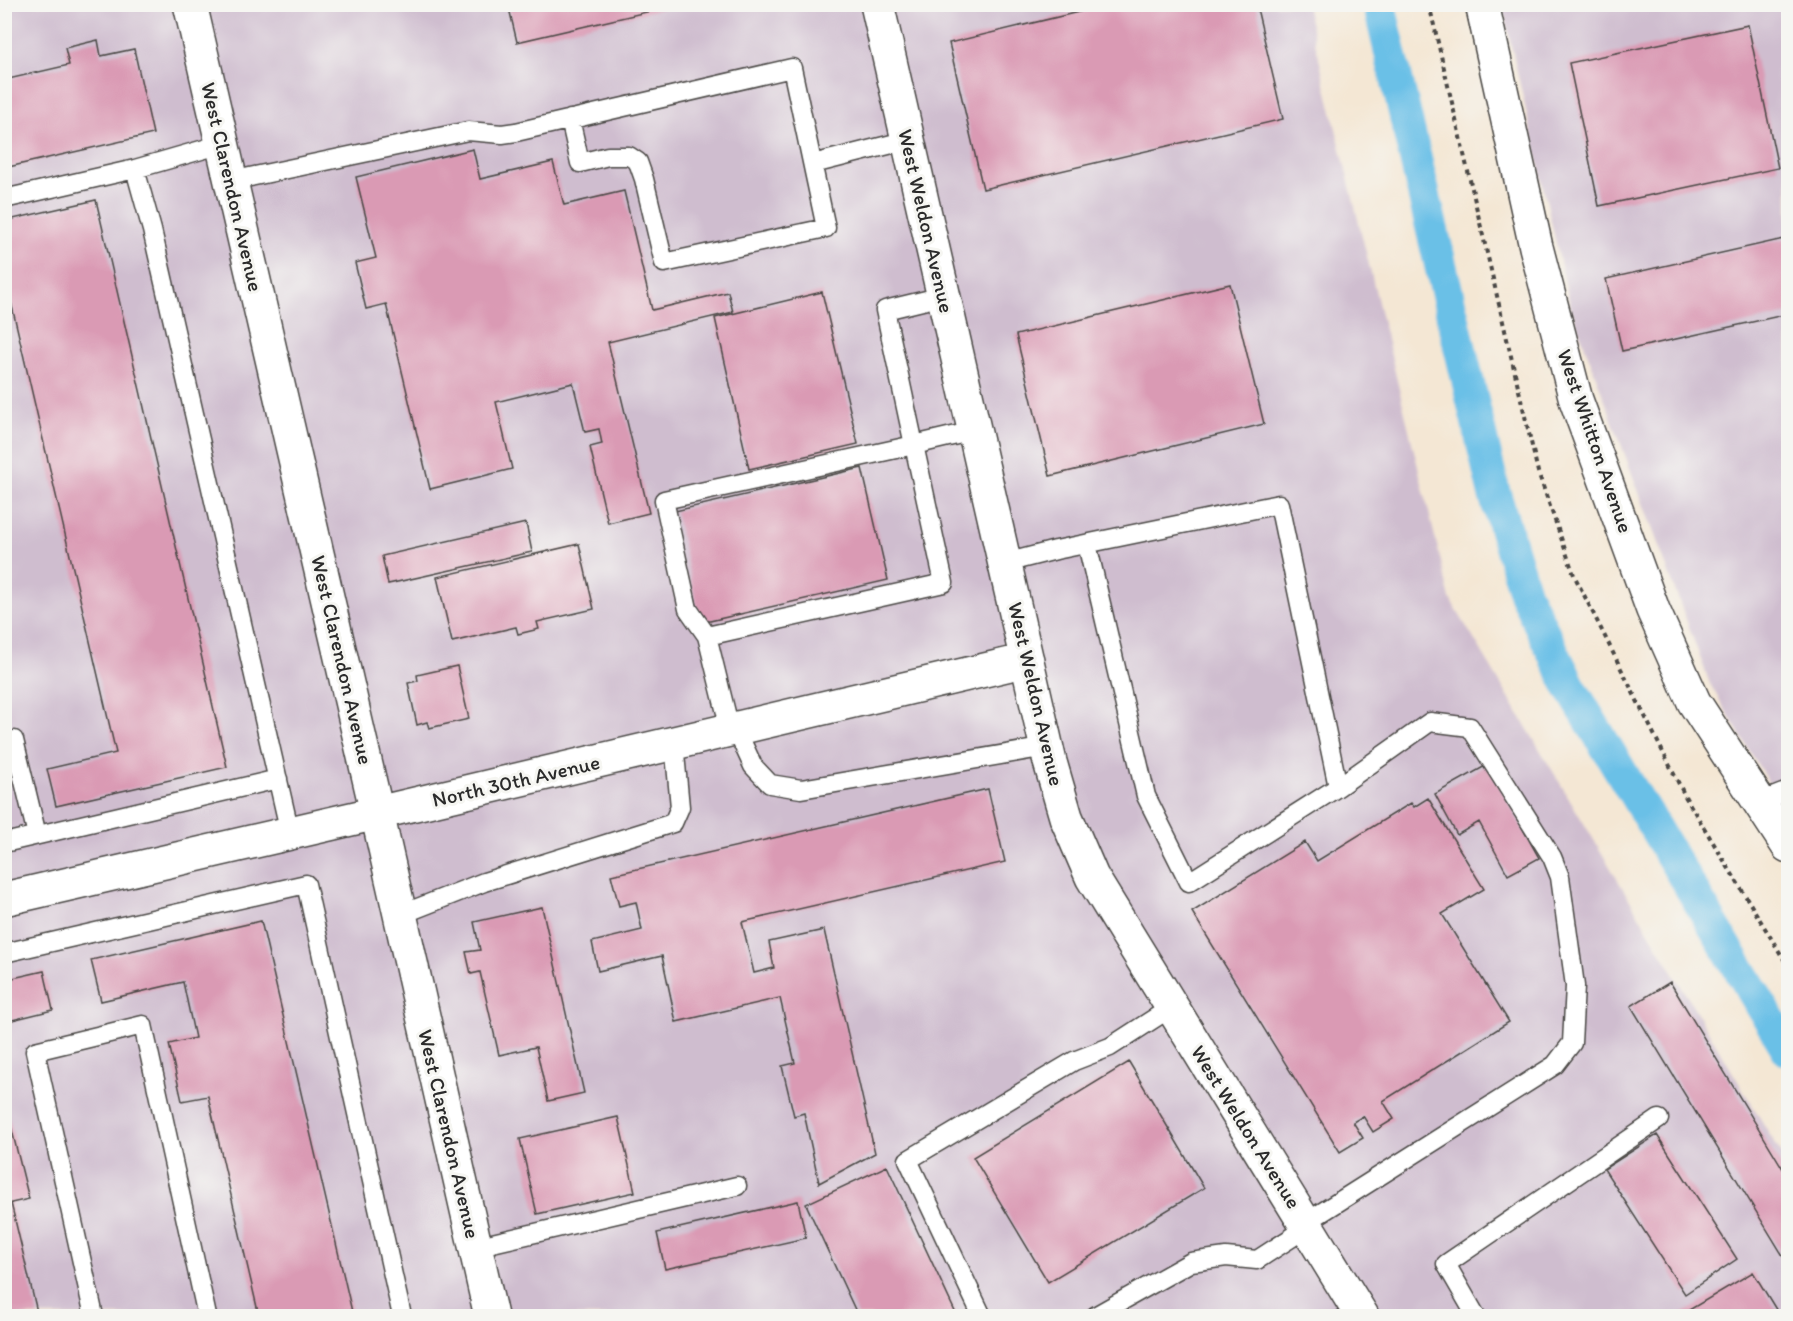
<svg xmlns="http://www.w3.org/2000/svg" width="1793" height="1321" font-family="Itim,sans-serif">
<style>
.industrial{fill:#cfbdcf}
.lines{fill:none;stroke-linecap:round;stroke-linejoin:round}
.canal{stroke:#6bc0e7;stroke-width:33}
.building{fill:#da9ab4}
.service-casing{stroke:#494744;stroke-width:21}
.minor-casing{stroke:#494744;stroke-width:36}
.path{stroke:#494744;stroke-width:4;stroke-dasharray:4.5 4.5;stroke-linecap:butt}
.service{stroke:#fff;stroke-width:18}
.minor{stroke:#fff;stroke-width:33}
.labels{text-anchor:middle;stroke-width:6;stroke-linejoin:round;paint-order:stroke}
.street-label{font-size:21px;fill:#2b2b2b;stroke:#f6f6f2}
</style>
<rect width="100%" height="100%" fill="#f6f6f2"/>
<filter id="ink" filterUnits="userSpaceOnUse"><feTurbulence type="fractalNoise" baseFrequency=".0167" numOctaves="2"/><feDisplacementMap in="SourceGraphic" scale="12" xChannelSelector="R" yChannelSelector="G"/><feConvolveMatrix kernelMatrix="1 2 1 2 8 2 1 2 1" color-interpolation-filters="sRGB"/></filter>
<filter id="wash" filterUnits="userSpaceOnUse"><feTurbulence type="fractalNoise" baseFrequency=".008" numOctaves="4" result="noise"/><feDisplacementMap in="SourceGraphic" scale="24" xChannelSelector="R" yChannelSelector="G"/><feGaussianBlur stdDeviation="1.35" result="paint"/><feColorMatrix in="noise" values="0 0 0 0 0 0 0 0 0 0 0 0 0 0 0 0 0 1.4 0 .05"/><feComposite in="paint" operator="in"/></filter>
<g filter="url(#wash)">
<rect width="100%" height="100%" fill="#f4e7d4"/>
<path class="industrial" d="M5,5h1301l144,594 338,566v151h-1783z
M1502,5h286v811l-78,-132 -139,-375z"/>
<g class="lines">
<path class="canal" d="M1379,4l115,488 31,102 44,91 219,365"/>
</g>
<g id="blocks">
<path class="building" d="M508,4h169v1l-160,37z
M1112,4h144l27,115 -300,70 -34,-146z
M1748,25l30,143 -179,38 -30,-143z
M98,40l3,16 33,-7 19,85 -149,34v-88l65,-15 -4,-17z
M473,149l7,30 73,-17 11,43 60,-14 28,119 76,-18 5,20 -125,30 41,171 -41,10 -18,-76 12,-3 -3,-15 -14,3 -12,-49 -77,19 16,67 -82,20 -44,-185 -20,5 -11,-46 21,-5 -20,-81z
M96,200l131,567 -171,39 -9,-37 69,-16 -112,-481v-51z
M1788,238v76l-166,37 -16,-72z
M1230,284l34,140 -214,52 -34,-141z
M822,292l36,152 -109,25 -34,-151z
M862,468l26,112 -187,43 -26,-112z
M526,523l6,29 -144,32 -6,-28z
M579,544l15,65 -57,13 2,7 -21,5 -2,-7 -64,15 -15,-65z
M457,666l12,53 -40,9 -2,-6 -10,3 -9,-42 10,-2 -1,-6z
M1487,765l52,93 -31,17 -29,-53 -22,13 -22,-41z
M988,789l17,73 -263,60 12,51 20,-5 -5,-26 55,-12 51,223 -56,30 -15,-70 -10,3 -12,-50 13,-3 -15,-65 -104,24 -14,-66 -64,15 -6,-29 50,-12 -6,-28 -17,4 -8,-31z
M1428,798l56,91 -42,25 67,108 -126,79 11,18 -21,13 -10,-16 -10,6 10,16 -23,14 -148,-240 113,-70 12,19 94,-58 3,4z
M542,907l42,186 -36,8 -12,-54 -37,8 -19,-83 -9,2 -5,-22 14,-2 -6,-28z
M261,921l92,395h-94l-51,-220 -26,5 -13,-57 26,-6 -12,-56 -82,19 -10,-41z
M44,971l9,39 -49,12v-42z
M1670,982l118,195v87l-157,-258z
M1129,1062l75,126 -156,94 -75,-125z
M4,1098l25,101 -18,4 27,113h-34z
M618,1117l17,75 -98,22 -17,-75z
M1657,1135l80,124 -52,35 -81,-125z
M887,1166l70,150h-99l-52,-112z
M798,1201l8,37 -141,31 -8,-36z
M1753,1272l27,44h-101z"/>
</g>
</g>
<g filter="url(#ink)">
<use href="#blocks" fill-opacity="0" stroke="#494744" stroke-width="1.5"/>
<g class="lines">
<g class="service-casing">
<path id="service" d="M222,144l-87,25 17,61 138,603
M813,164l95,-24
M231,181l237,-50 34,3 14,-2 276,-64 34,160 -162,35 -20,-84 -6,-17 -9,-6h-21l-28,7 -10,-44
M4,199l131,-30
M1005,563l51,-13 223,-46 59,283 -149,95 -43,-86 -59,-252
M707,636l-19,-27 -24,-109 250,-55 -29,-135 58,-14
M730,729l-23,-93 237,-53 -30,-138 60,-14
M736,729l17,37 17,18 31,5 246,-42
M4,743l10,-3 23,95
M1760,802l28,-11
M4,843l274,-64
M400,915l84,-33 189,-59 7,-16 -6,-64
M4,953l302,-69 96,432
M1305,1223l250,-158 17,-22 3,-57 -15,-109 -8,-20 -82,-130 -40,-5 -92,65
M475,1247l262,-61
M94,1316l-59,-265 108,-26 64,291
M982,1316l-74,-156 166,-99 36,-14 62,-40
M1095,1316l96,-54 35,-5 31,3 51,-33
M1476,1316l-30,-52 213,-145"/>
</g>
<g class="minor-casing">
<path id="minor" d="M190,4l187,809 114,503
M877,4l173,758 16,55 26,60 270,439
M1482,4l54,243 40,153 77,210 41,92 94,144
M4,899l373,-86 650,-153"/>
</g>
<path class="path" d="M1429,4l109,468 36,103 112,223 102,168"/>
<use href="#service" class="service"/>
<use href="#minor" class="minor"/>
</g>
</g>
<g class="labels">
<g class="street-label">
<text transform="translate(232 187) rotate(77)" y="7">West Clarendon Avenue</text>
<text transform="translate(926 221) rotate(77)" y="7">West Weldon Avenue</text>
<text transform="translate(1595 441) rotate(71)" y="7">West Whitton Avenue</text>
<text transform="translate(342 660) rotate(77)" y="7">West Clarendon Avenue</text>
<text transform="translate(1036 694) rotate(77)" y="7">West Weldon Avenue</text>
<text transform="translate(516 781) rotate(-13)" y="7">North 30th Avenue</text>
<text transform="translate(1246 1127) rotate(58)" y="7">West Weldon Avenue</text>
<text transform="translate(449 1134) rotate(77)" y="7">West Clarendon Avenue</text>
</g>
</g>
<rect width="1793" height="1321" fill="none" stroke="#f6f6f2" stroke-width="24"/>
</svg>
